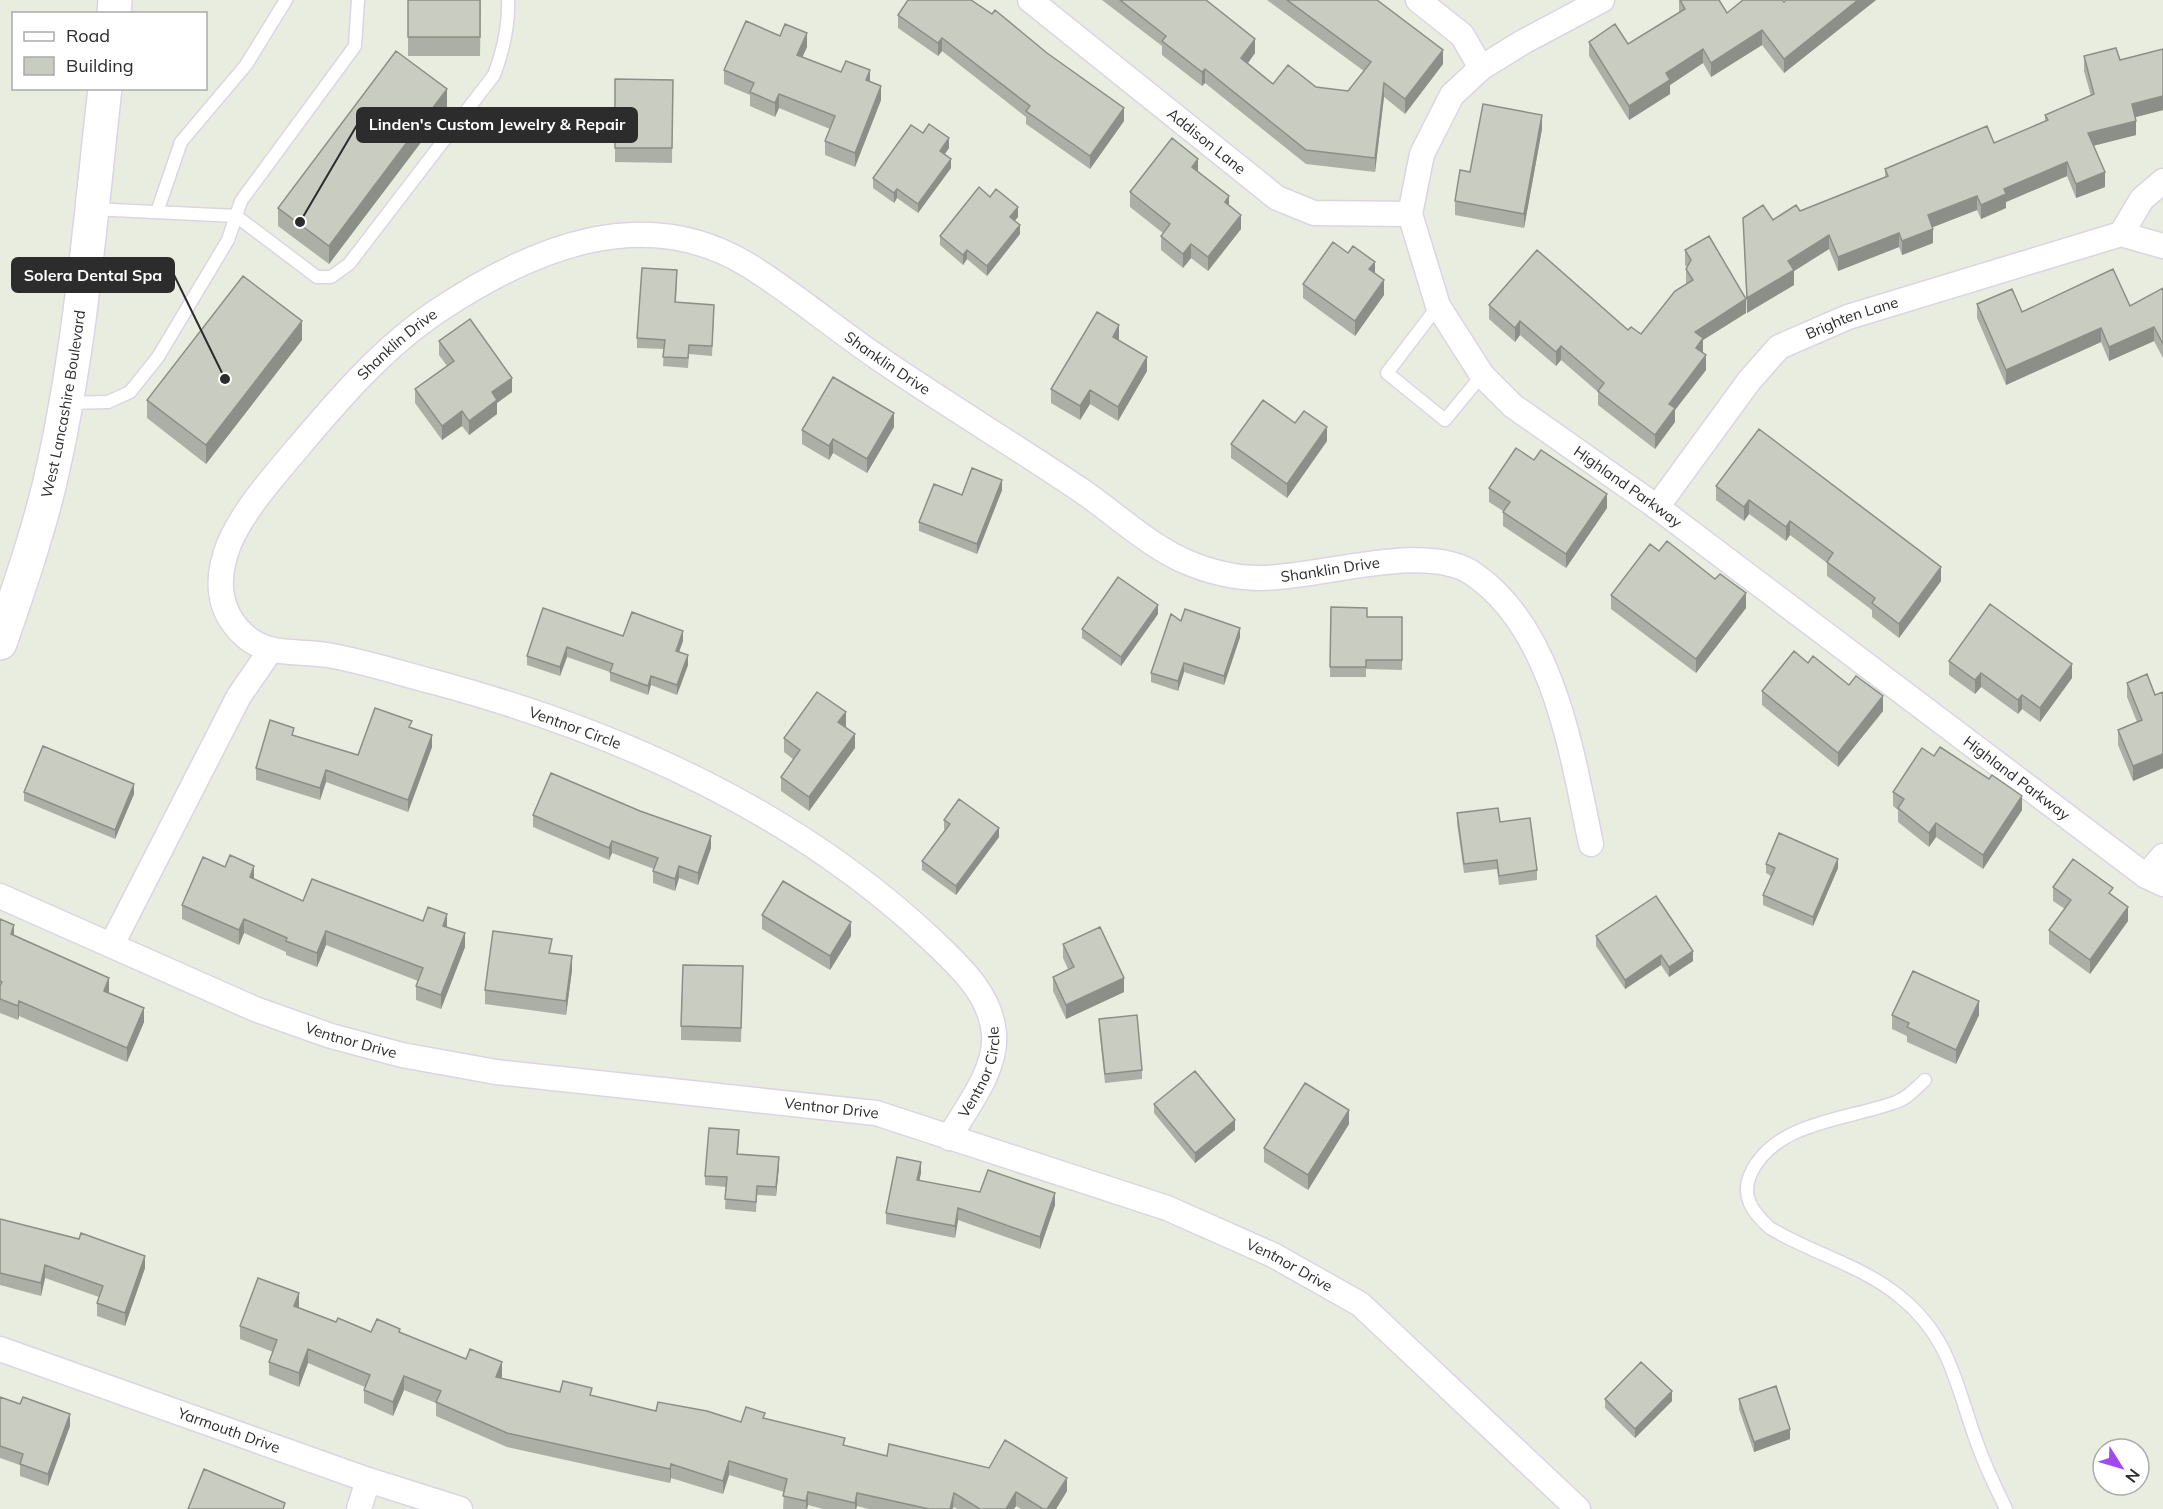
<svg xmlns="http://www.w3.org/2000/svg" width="2163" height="1509" font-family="Mulish,sans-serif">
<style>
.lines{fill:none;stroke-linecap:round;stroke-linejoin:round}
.lane-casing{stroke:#dcd4e4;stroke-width:15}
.street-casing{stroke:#dcd4e4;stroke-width:27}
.secondary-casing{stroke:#dcd4e4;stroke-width:36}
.lane{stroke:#fff;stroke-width:12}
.street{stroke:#fff;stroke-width:24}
.secondary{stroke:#fff;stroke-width:33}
.wall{fill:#acafa6}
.shaded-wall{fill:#8c8f87}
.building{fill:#c8ccc1;stroke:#8c8f87;stroke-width:1.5}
.labels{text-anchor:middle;stroke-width:4.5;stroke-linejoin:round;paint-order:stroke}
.street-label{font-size:15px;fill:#2c2c2c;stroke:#fff}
.leader{fill:none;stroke:#2c2c2c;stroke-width:2}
.callout-dot{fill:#2c2c2c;stroke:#fff;stroke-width:2}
.callout{fill:#2c2c2c;stroke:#2c2c2c;stroke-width:2}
.callout-label{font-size:16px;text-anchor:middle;font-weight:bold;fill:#fff}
</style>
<rect width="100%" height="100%" fill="#e9eddf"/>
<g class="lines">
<g class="lane-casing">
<path id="lane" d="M93,209l143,7 81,61h14l18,-13 145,-189c9,-24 15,-50 14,-75
M157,212l24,-70 65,-77 40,-65
M1438,306l-51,67 58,47 37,-45
M66,403l42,-1 22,-10 28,-35 70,-117 13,-39 114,-155 3,-46
M1925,1080c-9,8 -17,18 -29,22 -48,18 -120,19 -145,71 -11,23 2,40 19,55 41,25 91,37 129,68 55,44 57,94 81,155 7,19 17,39 26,58"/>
</g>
<g class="street-casing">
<g id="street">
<path id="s1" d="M1030,0l247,198 37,15 96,1"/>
<path d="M1418,0l44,35 19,33"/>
<path id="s2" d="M1602,0l-79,42 -42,26 -29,27 -30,59 -12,60 28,92 44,69 31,31 144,101 489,369 17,8"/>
<path d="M2121,234l21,-35 21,-18"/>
<path id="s3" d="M1657,507l92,-126 30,-34 69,-30 273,-83 42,12"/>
<path d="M2146,876l17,-20"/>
<path id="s4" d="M0,896l255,113 76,27 71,19 94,17 380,41 291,95 106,47 87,49 218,205"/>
<path d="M112,944l127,-248 31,-45"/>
<path id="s5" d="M949,1138c17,-30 48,-68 45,-104 -3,-40 -35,-68 -62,-94 -138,-130 -313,-208 -494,-257 -36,-9 -74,-22 -111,-28 -30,-5 -58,2 -82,-19 -29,-26 -29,-59 -16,-92 16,-36 42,-64 66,-93 43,-51 88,-104 144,-141 92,-61 204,-109 309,-45 44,27 85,62 129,92 67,46 137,88 205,134 35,24 68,56 107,72 21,9 48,15 70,15 57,1 165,-37 213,-5 82,55 100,181 119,271"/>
<path id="s6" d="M0,1349l368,131 92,29"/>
<path d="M359,1509l9,-29"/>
</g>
</g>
<g class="secondary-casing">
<g id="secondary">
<path d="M114,14l1,-14"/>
<path id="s7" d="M0,643c18,-52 36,-104 49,-157 31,-130 41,-265 56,-398"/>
</g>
</g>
<use href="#lane" class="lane"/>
<use href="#street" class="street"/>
<use href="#secondary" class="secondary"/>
</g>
<path class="wall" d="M408,0h73l-1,56h-72z
M1102,0h104l49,53 -8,11 26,20 43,3 32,4 16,-20 -97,-71h110l66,64 -38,50 -21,-17 -9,75 -69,-8 -101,-81 -3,3 -40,-31v-9z
M1679,0l48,13 57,-11 2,-2h90l-92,73 -22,-28 -51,32 -8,-14 -33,22v9l-41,26 -40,-64v-14l39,2 51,-32z
M898,15l226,106 -34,48 -64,-45v-7l-84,-66 -4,5 -40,-28z
M807,47l-5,10 39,15 29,10 11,18 -26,67 -30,-12v-14l5,-12 -51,-21 -4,9 -25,-11v-11l-26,-11v-14z
M2163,49v61l-27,7v18l-43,11 12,41 -29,11 -9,-22 -61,26v6l-25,11 -4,-9 -44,17v16l-31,12 -3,-8 -61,24 -9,-22 -35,22v14l-47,28 -4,-95 30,2 27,-9 85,-34v-8l109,-26 51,-22v-6l46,-19 -7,-25v-15l36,4z
M615,79l58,1 -1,83 -57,-1z
M447,108l-118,156 -51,-38v-18z
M1542,129l-18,99 -69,-13v-14l15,-29z
M923,133l26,15 -4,6 6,14 -33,45 -21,-15 -3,5 -21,-15v-10z
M1198,172l31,33 12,24 -33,42 -17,-13 -8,10 -22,-18v-14l2,-3 -33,-26v-15z
M990,197l28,20 -3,3 5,14 -33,42 -20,-17 -4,6 -23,-20v-9z
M1685,250l61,63 -43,27v13l3,17 -31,40v12l-20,27 -57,-44v-13l-37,-32 -5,6 -36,-31 -5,7 -26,-23v-14l139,25 13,4 45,-50v-15l1,-2 -2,-2z
M677,280l-1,22 38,12 -2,42 -23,-2 -1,14 -25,-2 1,-17 -27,-1v-10z
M1303,284l81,11 -29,41 -52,-38z
M2163,288v70l-9,-17 -45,20 -8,-19 -95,43 -29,-67v-14l45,8 108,-6z
M1119,339v1l28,31 -29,50 -28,-17 -10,16 -29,-17v-14z
M302,340l-96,124 -59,-46v-18z
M439,341l73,51 -15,11v11l-28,21 -7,-9 -20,14 -27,-37v-14l32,-23 -8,-11z
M1295,423l32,18 -40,57 -56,-40v-14z
M894,427l-27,46 -34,-20 -4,7 -27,-16v-14z
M1716,486l225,95 -42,57 -27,-21v-7l-45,-34v-13l-37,-28 -4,6 -37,-27 -5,7 -28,-21z
M1489,488l118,20 -41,60 -63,-42v-15l-14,-9z
M1002,490l-25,64 -58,-23v-9l43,-27z
M1611,595l135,13 -50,65 -85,-64z
M1331,607l36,10h35v53l-36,-1v8h-36z
M1158,614l-37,52 -39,-28v-9z
M1181,621l59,16 -16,48 -40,-13 -6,19 -27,-9v-9z
M623,636l60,5 -4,11 9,13 -11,30 -26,-10 -3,10 -38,-14v-9l-43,-15 -7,19 -33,-11v-9z
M1949,661l123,17 -32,44 -18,-13 -4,5 -37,-27 -6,7 -26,-19z
M1808,663l75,48 -45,56 -76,-62v-14z
M2127,683l28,12 8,-3v76l-30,13 -15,-36v-15l19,-8 -10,-25z
M846,726l9,22 -46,63 -28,-20v-14l13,-17 -10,-8v-14z
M412,728l20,19 -24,65 -82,-30 -6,18 -64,-20v-12l38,-33 64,20z
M1934,756l88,54 -39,59 -47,-32 -7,10 -31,-25v-12l-5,-4v-14z
M24,792l110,2 -19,45 -91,-38z
M1457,813l43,9 37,48v10l-38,5 -2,-16 -33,4 -7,-50z
M533,815l178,33 -13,37 -19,-7 -4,13 -22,-8v-12l1,-2 -42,-16 -3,7 -76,-33z
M944,820l55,17 -43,58 -34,-25v-9l23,-31 -1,-1z
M1766,864l72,4 -25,58 -50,-21v-10l8,-19 -5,-3z
M254,879l49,22 120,20 24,6 18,20 -24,62 -25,-9v-14l2,-5 -92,-36 -9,22 -31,-12v-3l-42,-19 -5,12 -57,-26v-14z
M2053,887l60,9 15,25 -38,53 -41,-30v-14l16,-21 -12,-8z
M762,915l89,21 -21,34 -68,-41z
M0,919l14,17 95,56v1l35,29 -17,40 -108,-46 -1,4 -18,-7z
M1596,936l97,25 -24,16 -8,-12 -36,24 -29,-43z
M1063,944l61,48 -58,27 -13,-28v-14l15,-8 -5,-11z
M552,953l20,17 -6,45 -81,-11v-14z
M743,966l-2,76 -60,-2v-14z
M1892,1015h87l-23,49 -49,-22v-6l-15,-7z
M1099,1019l43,51v9l-37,4 -6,-54z
M1154,1104l81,26 -40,33 -41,-50z
M1349,1124l-41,66 -44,-28v-14z
M739,1139l-1,15 41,13 -3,29 -19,-1 -1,17 -31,-3 1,-22 -21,-2v-9z
M921,1173l-2,8 136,24 -15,44 -82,-29 -3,18 -69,-14v-11z
M0,1219l145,49 -20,58 -28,-10v-13l2,-6 -54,-19 -4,18 -41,-11z
M299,1308l37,14 35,10h29l102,44 -1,2 59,14 32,4 64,15 85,11 24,-4 80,28 42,10 180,35 -11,18h-35l-5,-3 -2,3h-57l-3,-2 -1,2h-84l-12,-3 -1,3h-33l-15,-4 -1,4h-24l1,-17 -55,-17 -6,19 -52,-16 -1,5 -163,-36 -71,-31v-13l-32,-13 -11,26 -29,-13v-13l1,-3 -57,-24 -9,24 -30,-12v-13l4,-10 -33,-13v-13z
M0,1397l70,29 -22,60 -28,-10v-11l-20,-7z
M1605,1399l67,2 -37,37 -30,-30z
M1739,1399l51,40 -36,13 -15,-43z"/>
<path class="shaded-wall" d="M1858,0h18l-92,73v-14z
M1762,30v15l-51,32v-14z
M807,33v14l-10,22v-14z
M942,38v13l-4,5v-13z
M1255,39v14l-14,20v-15z
M1703,49v14l-33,22v9l-41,26v-14l37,-33z
M1443,50v14l-38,50v-15z
M1205,69v14l-3,3v-14z
M870,70v14l-4,-4z
M1384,83v14l-9,75v-14z
M881,86v14l-26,67v-14z
M447,89v19l-118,156v-18z
M779,94v14l-4,9v-14z
M2163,96v14l-31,8v-14z
M1124,108v13l-34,48v-13z
M1542,115v14l-18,99v-14z
M2136,121v14l-48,12v-14z
M949,138v10l-9,12v-9z
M951,159v9l-33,45v-9z
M1198,159v14l-6,-6z
M2067,162v14l-61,26v6l-25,11v-14l23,-16z
M2105,172v15l-29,11v-14z
M897,189v9l-3,5v-10z
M1229,196v14l-4,-8z
M1977,196v14l-49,19v-14z
M1018,207v10l-8,9v-9z
M1241,215v14l-33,42v-14z
M1020,225v9l-33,42v-10z
M1933,229v14l-31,12v-14z
M1899,233v14l-61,24v-14z
M1829,235v14l-35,22v14l-47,28v-15l41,-37z
M1191,244v14l-8,10v-14z
M967,250v9l-4,6v-10z
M1375,262v14l-6,-7z
M1384,280v15l-29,41v-15z
M1746,299v14l-43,27v12l-7,10 -1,-30z
M302,321v19l-96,124v-19z
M1520,321v14l-5,7v-14z
M1119,325v14l-6,12v-14z
M2154,327v14l-45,20v-14z
M2101,328v14l-95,43v-15z
M1561,346v14l-5,6v-14z
M1706,355v15l-31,40v12l-20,27v-14l14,-31z
M1147,357v14l-29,50v-14z
M512,378v14l-15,11v11l-28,21v-14l23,-29z
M1090,390v14l-10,16v-14z
M462,411v15l-20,14v-14z
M894,413v14l-27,46v-14z
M1327,427v14l-40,57v-14z
M833,439v14l-4,7v-14z
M1002,480v10l-25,64v-10z
M1607,494v14l-41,60v-14z
M1749,500v14l-5,7v-14z
M1790,521v14l-4,6v-14z
M1941,567v14l-42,57v-14z
M1746,593v15l-50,65v-14z
M1158,605v9l-37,52v-9z
M1240,628v9l-16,48v-9z
M683,631v10l-7,19v-9z
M567,647v10l-7,19v-9z
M688,655v10l-11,30v-10z
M1184,663v9l-6,19v-10z
M2072,664v14l-32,44v-14z
M1981,673v14l-6,7v-14z
M651,676v9l-3,10v-9z
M2022,695v14l-4,5v-14z
M1883,696v15l-45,56v-14z
M846,712v14l-8,10v-14z
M855,734v14l-46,63v-14z
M432,735v12l-24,65v-12z
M2163,754v14l-30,13v-15z
M326,770v12l-6,18v-12z
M134,784v10l-19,45v-9z
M2022,796v14l-39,59v-14z
M1936,823v14l-7,10v-14z
M999,828v9l-43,58v-9z
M711,836v12l-13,37v-12z
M612,841v12l-3,7v-12z
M1838,859v9l-25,58v-9z
M254,866v14l-4,-3z
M679,866v12l-4,13v-12z
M2128,907v14l-38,53v-14z
M447,914v14l-4,-2z
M244,919v14l-5,12v-15z
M851,922v14l-21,34v-14z
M14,925v14l-3,-5z
M326,931v14l-9,22v-14z
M465,933v14l-24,62v-14z
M1693,951v10l-24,16v-10z
M1661,955v10l-36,24v-9z
M572,956v14l-6,45v-14z
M109,978v14l-5,13v-14z
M1124,978v14l-58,27v-14z
M19,1001v15l-1,4v-14z
M1979,1001v14l-23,49v-14z
M144,1008v14l-17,40v-14z
M1349,1110v14l-41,66v-15z
M1235,1120v10l-40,33v-10z
M779,1157v10l-3,29v-9z
M921,1162v11l-4,19v-12z
M1055,1193v12l-15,44v-12z
M958,1208v12l-3,18v-12z
M145,1256v12l-20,58v-13z
M45,1265v13l-4,18v-13z
M299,1293v14l-5,13v-14z
M308,1349v14l-9,24v-14z
M502,1362v14l-6,15v-14z
M404,1376v14l-11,26v-14z
M1672,1391v10l-37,37v-9z
M70,1414v12l-22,60v-12z
M1790,1429v10l-36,13v-10z
M729,1461v14l-6,19v-13z
M671,1464v14l-1,5v-14z
M1067,1478v13l-11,18h-9z
M808,1492v13l-1,4h-1v-8z
M1016,1492v14l-2,3h-8z
M857,1493v13l-1,3h-1v-6z
M954,1493l-1,16h-3z"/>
<path class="building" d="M408,0h72v37h-72z
M908,0h63l21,14 3,-4 52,43 77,55 -34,48 -64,-45 4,-5 -88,-68 -4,5 -40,-28z
M1120,0h86l49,39 -14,19 32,26 15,-19 28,22 32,4 23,-29 -84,-62h90l66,50 -38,49 -21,-16 -9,75 -69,-8 -101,-81 -3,3 -40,-31 4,-5z
M1680,0h39l8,13 16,-13h39l2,2 2,-2h72l-74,59 -22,-29 -51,33 -8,-14 -37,24 4,7 -41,26 -40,-64 26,-18 13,20 57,-35z
M746,21l34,15 5,-12 22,9 -10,22 44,17 5,-11 24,9 -4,10 15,6 -26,67 -30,-12 10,-25 -56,-22 -4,9 -25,-11 4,-9 -30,-13z
M2116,48l4,12 43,-11v47l-31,8 4,17 -48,12 17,39 -29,12 -9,-22 -63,27 2,5 -25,11 -4,-9 -49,19 5,14 -31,12 -3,-8 -61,24 -9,-22 -41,26 6,9 -47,28 -4,-80 20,-13 10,15 23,-15 4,6 88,-35 -3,-7 102,-43 7,17 54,-23 -3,-5 49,-21 -10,-38z
M396,51l51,38 -118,157 -51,-38z
M615,79l58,1 -1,68h-57z
M1483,104l59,11 -18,99 -69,-13 5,-31 10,2z
M929,124l20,14 -9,13 11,8 -33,45 -21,-15 -3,4 -21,-15 38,-53 12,8z
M1172,138l26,21 -6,8 37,29 -4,6 16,13 -33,42 -17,-13 -8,10 -22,-18 9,-12 -40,-32z
M979,187l11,10 6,-8 22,18 -8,10 10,8 -33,41 -20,-16 -4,5 -23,-19z
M1709,236l37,63 -51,33 8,6 -7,10 10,7 -37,49 6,4 -20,27 -57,-44 6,-8 -43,-37 -5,6 -36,-31 -5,7 -26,-23 48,-55 91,80 3,-3 10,7 34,-43 18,-11 -7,-11 5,-9 -6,-10z
M1333,242l15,11 5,-7 22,16 -6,7 15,11 -29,41 -52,-37z
M642,268l35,2 -2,32 39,3 -2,41 -23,-1 -1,13 -25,-1 2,-17 -28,-2z
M2113,269l17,37 33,-18v56l-9,-17 -45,20 -8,-19 -95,42 -29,-66 35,-15 10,23z
M243,276l59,45 -96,124 -59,-45z
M1097,312l22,13 -6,12 34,20 -29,50 -28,-17 -10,16 -29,-17z
M470,319l42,59 -20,14 5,8 -28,21 -7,-10 -20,15 -27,-37 39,-28 -15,-20z
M833,377l61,36 -27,46 -34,-20 -4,7 -27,-16z
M1263,400l32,23 9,-12 23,16 -40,57 -56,-40z
M1759,429l182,138 -42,57 -27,-21 3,-5 -48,-36 6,-9 -43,-32 -4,6 -37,-27 -5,7 -28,-21z
M1516,448l18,12 7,-10 66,44 -41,60 -63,-42 7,-10 -21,-14z
M972,468l30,12 -25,64 -58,-22 15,-38 28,11z
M1667,541l48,38 5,-5 26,19 -50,66 -85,-64 39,-51 9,7z
M1118,577l40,28 -37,52 -39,-28z
M1990,604l82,60 -32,44 -18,-13 -4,5 -37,-27 -6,7 -26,-19z
M1331,607l36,1v9h35v43h-36v7h-36z
M543,608l80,28 9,-24 51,19 -7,20 12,4 -11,30 -26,-9 -3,10 -38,-14 3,-8 -46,-17 -7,20 -33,-11z
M1185,609l55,19 -16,48 -40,-13 -6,18 -27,-8 20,-59 10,7z
M1794,651l14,12 5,-7 36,29 7,-9 27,20 -45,57 -76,-62z
M2147,674l8,21 8,-3v62l-30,12 -15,-36 24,-10 -15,-37z
M817,692l29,20 -8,10 17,12 -46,63 -28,-20 19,-27 -16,-12z
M375,708l37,13 -3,6 23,8 -24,65 -82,-30 -6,18 -64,-20 14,-48 24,8 -2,7 66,20z
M43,746l91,38 -19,46 -91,-38z
M1940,747l49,32 3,-4 30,21 -39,59 -47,-32 -7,10 -31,-25 6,-9 -11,-7 29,-44 12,8z
M551,773l89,38 71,25 -13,37 -19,-7 -4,13 -22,-8 5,-13 -46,-17 -3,7 -76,-33z
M959,799l40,29 -43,58 -34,-25 28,-37 -6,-4z
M1498,808l2,14 30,-4 7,52 -38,6 -2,-16 -33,4 -7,-51z
M1779,833l59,26 -25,58 -50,-22 12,-27 -9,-4z
M230,855l24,11 -4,11 53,24 9,-22 111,42 5,-14 19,7 -4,12 22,7 -24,62 -25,-9 7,-18 -97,-37 -9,22 -31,-12 1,-3 -43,-19 -5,11 -57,-25 21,-48 22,10z
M2073,859l40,29 -4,5 19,14 -38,53 -41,-30 22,-30 -18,-13z
M783,881l68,41 -21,34 -68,-41z
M1656,896l37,55 -24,16 -8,-12 -36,25 -29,-44z
M0,919l14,6 -3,9 98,44 -5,13 40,17 -17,40 -108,-47 -1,5 -18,-7v-13l2,-4 -2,-1z
M1100,927l24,51 -58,27 -13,-28 21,-10 -11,-23z
M493,931l59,8 -3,14 23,3 -6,45 -81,-11z
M683,965l60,1 -2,62 -60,-2z
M1913,971l66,30 -23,49 -49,-23 2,-4 -17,-8z
M1137,1015l5,55 -37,4 -6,-55z
M1195,1071l40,49 -40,33 -41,-49z
M1305,1083l44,27 -41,65 -44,-27z
M709,1128l30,2 -2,24 42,3 -3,30 -19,-1 -1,16 -31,-3 2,-22 -22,-1z
M897,1157l24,5 -4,18 63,12 8,-22 67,23 -15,44 -82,-29 -3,18 -69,-13z
M0,1219l79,20 2,-6 64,23 -20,57 -28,-10 6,-17 -58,-21 -4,18 -41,-10z
M258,1278l41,15 -5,13 42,16 2,-4 33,14 6,-13 23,10 -1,3 67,27 4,-10 32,13 -6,15 64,15 3,-11 29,7 -2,7 66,16 2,-9 49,9 34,11 5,-15 19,6 -2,5 82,20 -2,7 44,11 2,-12 100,24 16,-28 62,38 -20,31h-4l-27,-17 -10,17h-26l-26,-16 -4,16h-21l-72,-16 -2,10 -47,-11 -2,9 -23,-5 4,-17 -58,-18 -6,20 -52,-17 -1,5 -163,-36 -71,-31 5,-11 -37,-15 -11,26 -29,-12 6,-15 -62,-26 -9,24 -30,-11 8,-22 -37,-14z
M1641,1362l31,29 -37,38 -30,-30z
M1776,1386l14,43 -36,13 -15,-43z
M0,1397l20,7 3,-7 47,17 -22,60 -28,-10 3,-10 -23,-8z
M204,1469l81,34 -2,6h-95z"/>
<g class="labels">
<g class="street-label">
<text dy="5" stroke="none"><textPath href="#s1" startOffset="226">Addison Lane</textPath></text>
<text dy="5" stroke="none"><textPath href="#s3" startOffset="280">Brighten Lane</textPath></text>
<text dy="5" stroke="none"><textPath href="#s5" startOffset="1356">Shanklin Drive</textPath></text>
<text dy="5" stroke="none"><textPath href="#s5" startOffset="1912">Shanklin Drive</textPath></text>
<text dy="5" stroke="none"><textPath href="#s7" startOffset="248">West Lancashire Boulevard</textPath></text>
<text dy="5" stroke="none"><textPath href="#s2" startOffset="668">Highland Parkway</textPath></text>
<text dy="5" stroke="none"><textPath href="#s5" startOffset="2418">Shanklin Drive</textPath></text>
<text transform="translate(575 728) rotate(20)" y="5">Ventnor Circle</text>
<text dy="5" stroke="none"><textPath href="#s2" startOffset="1154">Highland Parkway</textPath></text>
<text dy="5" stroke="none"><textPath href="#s4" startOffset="380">Ventnor Drive</textPath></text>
<text dy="5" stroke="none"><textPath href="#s5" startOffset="74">Ventnor Circle</textPath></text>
<text dy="5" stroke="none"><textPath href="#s4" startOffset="866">Ventnor Drive</textPath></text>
<text dy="5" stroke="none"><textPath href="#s4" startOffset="1352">Ventnor Drive</textPath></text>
<text dy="5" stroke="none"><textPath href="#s6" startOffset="243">Yarmouth Drive</textPath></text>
</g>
</g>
<path class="leader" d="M300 222L357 125M225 379L174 275"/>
<g class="callout-dot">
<circle cx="300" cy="222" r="6"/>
<circle cx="225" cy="379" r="6"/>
</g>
<g class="callout">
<rect x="357" y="108" width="280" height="34" rx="6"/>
<rect x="12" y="258" width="162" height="34" rx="6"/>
</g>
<g class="callout-label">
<text x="497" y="130">Linden's Custom Jewelry &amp; Repair</text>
<text x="93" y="281">Solera Dental Spa</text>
</g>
<rect x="12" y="12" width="195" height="78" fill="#ffffff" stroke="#ababab" stroke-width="1.5"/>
<rect x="24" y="32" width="30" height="9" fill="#ffffff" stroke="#ababab" stroke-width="1.5"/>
<text x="66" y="42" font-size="18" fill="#2c2c2c">Road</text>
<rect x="24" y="57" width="30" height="18" fill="#c8ccc1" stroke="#ababab" stroke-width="1.5"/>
<text x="66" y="72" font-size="18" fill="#2c2c2c">Building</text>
<g transform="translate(2121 1467) rotate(127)"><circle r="28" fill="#ffffff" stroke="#ababab" stroke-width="1.5"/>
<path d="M0-4.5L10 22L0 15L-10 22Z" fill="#a248f1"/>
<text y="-9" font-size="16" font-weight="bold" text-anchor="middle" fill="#2c2c2c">N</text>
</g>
</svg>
